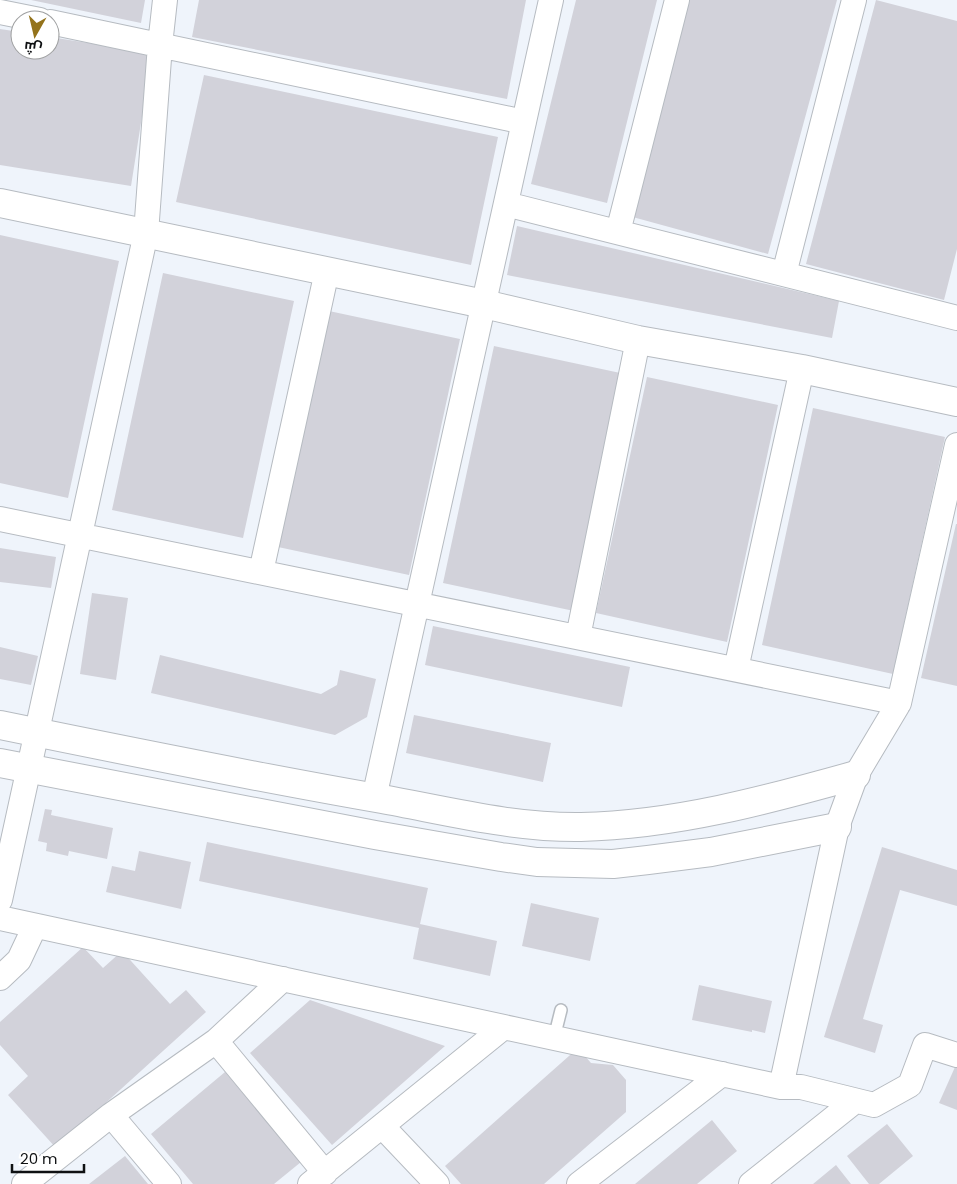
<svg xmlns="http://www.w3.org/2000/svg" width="957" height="1184" font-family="Poppins,Cairo,sans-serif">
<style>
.building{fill:#d2d2da}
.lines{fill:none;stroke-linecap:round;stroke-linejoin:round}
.service-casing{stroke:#b6bbc1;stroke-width:14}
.minor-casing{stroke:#b6bbc1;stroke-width:26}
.tertiary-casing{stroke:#b6bbc1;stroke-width:30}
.service{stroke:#fff;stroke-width:11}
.minor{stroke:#fff;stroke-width:24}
.tertiary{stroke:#fff;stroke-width:28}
</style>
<rect width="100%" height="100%" fill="#eff4fb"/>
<path class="building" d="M31,0h114l-4,23z
M199,0h327l-19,99 -315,-62z
M576,0h81l-50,203 -76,-19z
M687,0h150l-69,254 -139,-38z
M876,0l81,21v228l-13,51 -138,-36z
M0,29l20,3v18h30v-13l102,16 -21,133 -131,-21z
M204,75l294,62 -27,128 -295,-63z
M517,226l322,75 -7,37 -325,-63z
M0,235l119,26 -51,237 -68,-15z
M163,273l131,28 -51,237 -131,-28z
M329,311l131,28 -51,236 -131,-28z
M494,346l131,28 -51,237 -131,-28z
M647,377l131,28 -51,237 -131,-29z
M813,408l132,29 -52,237 -131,-29z
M956,524h1v162l-36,-8z
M0,548l56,9 -5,31 -51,-6z
M92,593l36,5 -12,82 -36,-6z
M433,626l197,41 -8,40 -197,-42z
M0,647l38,9 -7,29 -31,-6z
M160,655l161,39 16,-9 3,-15 36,9 -9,38 -32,18 -184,-42z
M414,715l137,28 -8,39 -137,-29z
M45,809l7,1 -1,5 62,13 -6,31 -38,-8 -1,5 -22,-5 1,-8 -9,-2z
M207,842l221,46 -8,36 77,17 -7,35 -77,-17 6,-31 -220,-47z
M882,847l75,23v36l-57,-16 -37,129 20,6 -8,28 -51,-16z
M139,851l52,11 -10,47 -75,-17 6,-26 23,5z
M531,903l68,15 -9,43 -68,-15z
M83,947l20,21 19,-17 48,53 16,-14 20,22 -150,136 -48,-53 20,-19 -28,-31v-23z
M699,985l73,16 -7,32 -13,-3v2l-60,-12z
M310,1000l135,46 -113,99 -82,-92z
M578,1048l13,15 22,2 13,15v32l-82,72h-83l-16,-18z
M955,1067l2,1v42l-18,-7z
M225,1072l76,90 -27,22h-81l-42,-50z
M712,1120l25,31 -40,33h-62z
M887,1124l26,32 -34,28h-10l-22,-28z
M125,1156l23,28h-59z
M836,1165l15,19h-38z"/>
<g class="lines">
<g class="service-casing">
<path id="service" d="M554,1038l7,-28"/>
</g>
<g class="minor-casing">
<path id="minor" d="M0,12l40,8
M50,22l474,100
M506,204l451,114
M618,232l59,-232
M784,274l70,-274
M0,519l899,184
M261,572l66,-301
M578,637l60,-297
M736,669l66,-300
M374,798l177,-798
M0,900l146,-667 14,-188 5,-45
M0,918l781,169h20l73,18 36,-20 15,-40 32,10
M0,978l19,-18 16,-34
M216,1041l109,132
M781,1087l56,-260 19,-52 43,-72 58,-258
M111,1115l58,69
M382,1126l55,58
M24,1184l87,-69 105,-74 67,-62
M310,1184l194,-157
M579,1184l143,-110
M751,1184l104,-83"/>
</g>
<g class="tertiary-casing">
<path id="tertiary" d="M0,203l484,101 154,36 164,29 155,33
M0,725c127,26 255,52 382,74 66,12 132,29 199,28 93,-2 186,-27 275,-52
M0,763l375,72 126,22 36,5 76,2 35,-4 63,-8 126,-25"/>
</g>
<use href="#service" class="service"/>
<use href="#minor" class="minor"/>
<use href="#tertiary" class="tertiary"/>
</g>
<g transform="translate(35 35) rotate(188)"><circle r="24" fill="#ffffff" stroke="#9fa0a1"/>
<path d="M0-4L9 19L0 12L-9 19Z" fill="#94731b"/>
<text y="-8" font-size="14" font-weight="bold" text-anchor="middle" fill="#0f1113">ش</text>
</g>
<path d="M12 1164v8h72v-8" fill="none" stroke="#0f1113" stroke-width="2.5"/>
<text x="20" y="1164" font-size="15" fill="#0f1113" stroke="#ffffff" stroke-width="4" paint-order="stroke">20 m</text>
</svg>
